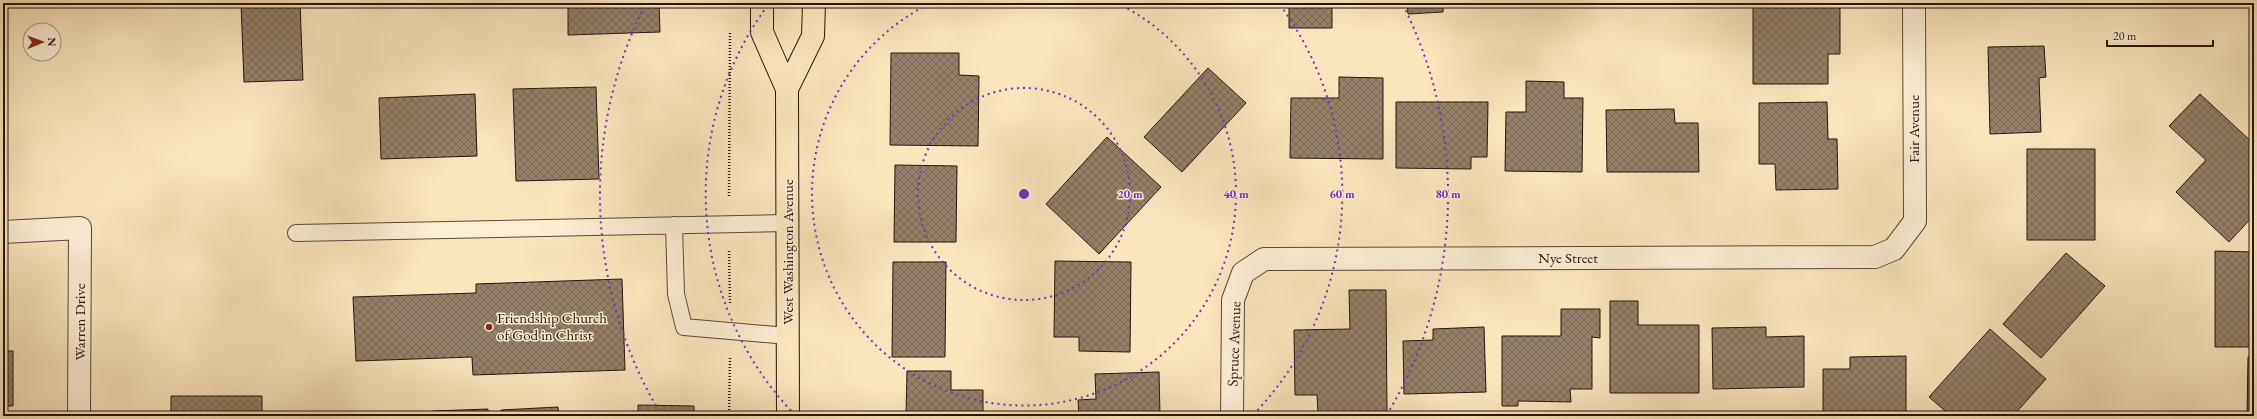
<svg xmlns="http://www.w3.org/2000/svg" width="2257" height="419" font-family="'EB Garamond',serif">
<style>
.building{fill:url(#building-cross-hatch);stroke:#26140d}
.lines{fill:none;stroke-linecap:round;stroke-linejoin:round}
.service-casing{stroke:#5b4839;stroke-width:18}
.minor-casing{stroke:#5b4839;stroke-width:24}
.primary-casing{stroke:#26140d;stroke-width:24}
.path{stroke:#26140d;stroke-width:2.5;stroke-dasharray:1 2;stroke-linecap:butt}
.service{stroke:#fceed4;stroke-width:16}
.minor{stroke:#fceed4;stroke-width:22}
.primary{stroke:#fbe5bd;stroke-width:22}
.ring{fill:none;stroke:#7b2cbf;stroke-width:2;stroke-dasharray:2 4}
.poi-dot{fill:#8f2418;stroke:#fceed4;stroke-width:1.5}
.labels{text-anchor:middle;stroke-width:3;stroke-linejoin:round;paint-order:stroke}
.street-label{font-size:15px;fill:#26140d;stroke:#fceed4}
.poi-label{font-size:15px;fill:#26140d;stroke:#fceed4;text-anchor:start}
.centre{fill:#7b2cbf;stroke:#fceed4;stroke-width:2}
.ring-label{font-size:12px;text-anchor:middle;font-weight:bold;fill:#7b2cbf;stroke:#fceed4;stroke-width:3;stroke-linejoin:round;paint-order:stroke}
</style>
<defs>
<pattern id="building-cross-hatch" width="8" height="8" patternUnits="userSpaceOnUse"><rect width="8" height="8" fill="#958169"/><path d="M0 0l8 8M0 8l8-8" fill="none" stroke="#796855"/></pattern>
</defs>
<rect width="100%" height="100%" fill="#fbe5bd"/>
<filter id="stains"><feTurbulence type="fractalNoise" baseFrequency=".005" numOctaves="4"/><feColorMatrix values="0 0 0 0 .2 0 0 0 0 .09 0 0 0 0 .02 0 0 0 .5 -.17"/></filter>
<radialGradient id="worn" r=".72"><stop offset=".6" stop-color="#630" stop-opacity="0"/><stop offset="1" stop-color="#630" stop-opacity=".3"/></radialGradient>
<path class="building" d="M241,3h59l3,77 -59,2z
M568,3h91l1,29 -92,3z
M982,3h27v4h-27z
M1289,3h43v25h-43z
M1407,3h36v9l-35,2z
M1613,3h76v1l-76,2z
M1753,4h87v50h-12v30h-75z
M2044,46l2,31 -7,1 2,54 -51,2 -2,-87z
M891,53h68v22l20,1 -1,70 -88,-1z
M1208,68l38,35 -64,69 -38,-35z
M1339,77l44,1v81l-93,-1 1,-60h48z
M1526,81l38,1v16h19l-1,74 -77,-1 1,-59h20z
M596,87l3,92 -83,2 -3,-92z
M475,94l2,62 -96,3 -2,-61z
M2200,94l54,50v71l-25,27 -53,-50 30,-32 -37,-34z
M1396,102h92l-1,55h-16v12l-75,-1z
M1827,102l1,37h9l1,50 -62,1 -1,-26h-16v-61z
M1674,109l1,14h23l1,49h-92l-1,-62z
M1107,137l54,50 -62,67 -53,-50z
M2027,149h68v91h-68z
M895,165l62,1 -1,76h-62z
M2215,251l39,1v95h-39z
M2066,253l39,33 -64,72 -38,-34z
M1055,261l76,1 -1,90 -51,-1v-14h-25z
M893,262h53l-1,95h-53z
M622,279l3,91 -152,5 -1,-18 -116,4 -3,-64 123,-4v-9z
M1349,290h37l1,122 -69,1 -1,-18h-22l-1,-65 56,-1z
M1610,301h28v24h61v68h-89z
M1561,309h39v29l-8,-1v52h-22l1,13 -53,-1v5h-16v-70h59z
M1484,327l2,65 -82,2 -1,-53 30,-1v-11z
M1766,327v10l38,-1v51l-91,2 -1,-61z
M1990,329l56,50 -33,37h-62l-22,-19z
M3,351h10v55h-10z
M1906,356v60h-83v-47h27v-12z
M2248,357h6v59h-7z
M907,371h44v19h32v26h-77z
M1159,372l1,44h-81l-1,-16 18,-1 -1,-25z
M171,396h91v20h-91z
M638,405l56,1v10h-56z
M558,407l1,9h-57l-1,-6z
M488,409v7h-55v-5z
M350,412v4h-56v-3z"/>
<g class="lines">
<g class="service-casing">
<path id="service" d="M674,225l2,69 8,33 104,9
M296,233l492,-10"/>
</g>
<g class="minor-casing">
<path id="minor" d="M3,232l77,-4 -1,188
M1232,416l1,-116 10,-27 21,-14 611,-2 19,-8 21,-28 -1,-218"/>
</g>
<g class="primary-casing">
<path id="primary" d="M762,3v29l25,57 1,327
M787,89l26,-53 1,-33"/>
</g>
<path class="path" d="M729,196l1,-163
M729,251l1,53
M729,416l1,-59"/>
<use href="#service" class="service"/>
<use href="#minor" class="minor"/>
<use href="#primary" class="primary"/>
</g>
<g class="ring">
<circle cx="1024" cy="194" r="106"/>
<path d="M1117 3A212 212 0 1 1 931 3"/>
<path d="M795 415A318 318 0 0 1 768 5M1280 5A318 318 0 0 1 1253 415"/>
<path d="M662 416A424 424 0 0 1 645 5M1403 5A424 424 0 0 1 1386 416"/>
</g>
<circle class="poi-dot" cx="489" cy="327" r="4"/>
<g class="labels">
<g class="street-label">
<text transform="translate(1914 129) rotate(-90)" y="5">Fair Avenue</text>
<text transform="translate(788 252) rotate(-90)" y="5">West Washington Avenue</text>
<text x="1568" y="263">Nye Street</text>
<text transform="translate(80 322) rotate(-90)" y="5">Warren Drive</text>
<text transform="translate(1234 344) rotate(-88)" y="5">Spruce Avenue</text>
</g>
<g class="poi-label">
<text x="497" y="323">Friendship Church<tspan x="497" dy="17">of God in Christ</tspan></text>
</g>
</g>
<circle cx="1024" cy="194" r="6" class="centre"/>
<g class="ring-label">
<text x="1130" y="198">20 m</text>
<text x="1236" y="198">40 m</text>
<text x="1342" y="198">60 m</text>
<text x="1448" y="198">80 m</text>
</g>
<rect width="2257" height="419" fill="none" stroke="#fbe5bd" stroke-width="16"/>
<rect x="4" y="4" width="2249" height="411" fill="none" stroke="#26140d" stroke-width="2"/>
<rect x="8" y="8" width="2241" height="403" fill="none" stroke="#26140d"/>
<g transform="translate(42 42) rotate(89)"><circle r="19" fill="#fceed4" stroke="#a69784"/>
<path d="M0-3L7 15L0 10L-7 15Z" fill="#8f2418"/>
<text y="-6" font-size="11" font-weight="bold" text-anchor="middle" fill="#26140d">N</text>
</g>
<path d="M2107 40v6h106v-6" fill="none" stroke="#26140d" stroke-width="2"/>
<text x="2113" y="40" font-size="12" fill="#26140d" stroke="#fceed4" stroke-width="3" paint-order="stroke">20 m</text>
<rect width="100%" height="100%" filter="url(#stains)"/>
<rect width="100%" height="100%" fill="url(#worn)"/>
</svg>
